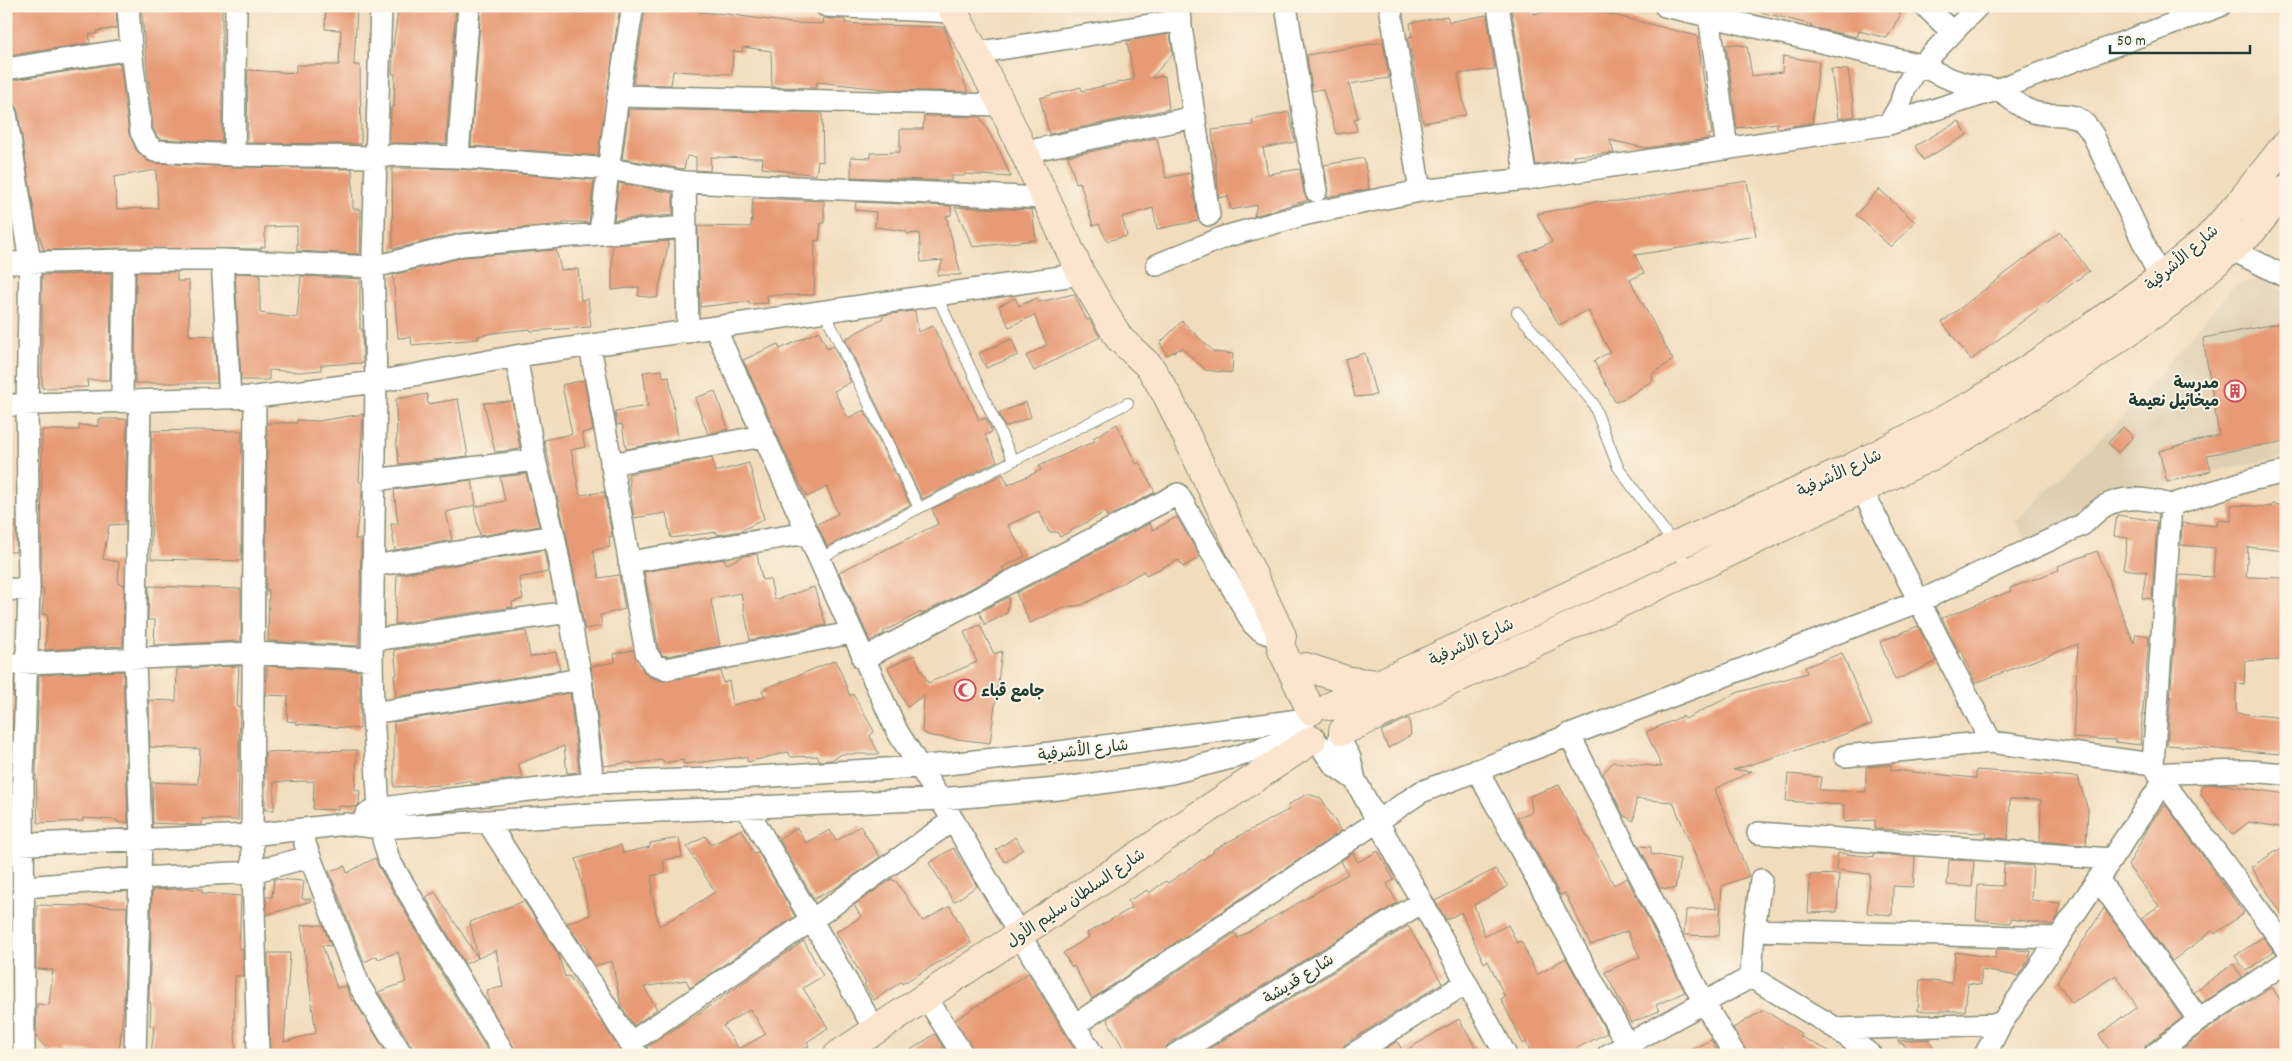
<svg xmlns="http://www.w3.org/2000/svg" width="2292" height="1061" font-family="Dekko,'Playpen Sans Arabic',sans-serif">
<style>
.built{fill:#decfb2}
.building{fill:#e79a74;fill-rule:evenodd}
.lines{fill:none;stroke-linecap:round;stroke-linejoin:round}
.lane-casing{stroke:#888c78;stroke-width:12}
.street-casing{stroke:#888c78;stroke-width:24}
.secondary-casing{stroke:#888c78;stroke-width:30}
.lane{stroke:#fff;stroke-width:10}
.street{stroke:#fff;stroke-width:21}
.secondary{stroke:#fbe5cf;stroke-width:28}
.labels{text-anchor:middle;stroke-width:4;stroke-linejoin:round;paint-order:stroke}
.street-label{font-size:16px;fill:#1f3d34;stroke:#fcf5e5}
.poi-label{font-size:16px;font-weight:bold;fill:#1f3d34;stroke:#fcf5e5;text-anchor:end}
</style>
<rect width="100%" height="100%" fill="#fcf5e5"/>
<filter id="ink" filterUnits="userSpaceOnUse"><feTurbulence type="fractalNoise" baseFrequency=".02" numOctaves="2"/><feDisplacementMap in="SourceGraphic" scale="10" xChannelSelector="R" yChannelSelector="G"/><feConvolveMatrix kernelMatrix="1 2 1 2 8 2 1 2 1" color-interpolation-filters="sRGB"/></filter>
<filter id="wash" filterUnits="userSpaceOnUse"><feTurbulence type="fractalNoise" baseFrequency=".0096" numOctaves="4" result="noise"/><feDisplacementMap in="SourceGraphic" scale="20" xChannelSelector="R" yChannelSelector="G"/><feGaussianBlur stdDeviation="1.12" result="paint"/><feColorMatrix in="noise" values="0 0 0 0 0 0 0 0 0 0 0 0 0 0 0 0 0 1.4 0 .05"/><feComposite in="paint" operator="in"/></filter>
<g filter="url(#wash)">
<rect width="100%" height="100%" fill="#f1dcbc"/>
<path class="built" d="M2263,279l23,14v164l-75,14 -97,34 -87,40 -11,-24 108,-105 110,-131z"/>
<g id="blocks">
<path class="building" d="M6,6h110l1,22 -20,3v3h-8l1,9 -84,13z
M141,6h81v136l-62,-3 -3,-3 -4,-8z
M326,6h31l-3,59h6l1,79 -114,-1 1,-73 48,3v-8h43l2,-35 -16,-1z
M399,6h57l-10,138 -56,-1 1,-36h3l1,-33h-3l1,-28z
M481,6h139l-22,150 -127,-10z
M1511,6h21l1,8 32,-6 -1,-2h13l120,30 15,98 -3,1 -1,4 -63,9 -35,-8 4,13 -41,3 1,3 -38,6z
M1761,6h141l-5,6 4,2 -14,24 -28,-7 -2,6 -47,-10 2,-2 -51,-13z
M646,7l17,3 1,-3 34,2v3l28,2 65,9 32,1 1,-6 21,2v3l30,2 69,2 24,65 -75,-2 -76,-8 -1,6 -44,-1 -1,-36 -28,-4 -1,5 -9,-1 -1,23 -59,-3 -2,14 -38,-1z
M1487,15l8,54 -37,5 8,41 -43,8 -15,-86h4l-2,-14 37,-7 2,6z
M1170,34l3,20 -22,24 14,-2 4,33 -120,25 -9,-36 41,-11 1,4 52,-12 -7,-38z
M1383,42l6,36 -40,6 9,34 -4,1 3,12 -21,3 -13,-45 -11,2 -5,-36z
M1733,44l14,2 5,30 30,-4 1,-16 36,6 -7,61 -35,5v-5l-40,5 -11,-83z
M120,63l9,71 7,16 11,11 7,2 79,4 119,2 1,40h8l-1,45 -63,-3v-25l-32,1v20h-4v2l-137,-1 -80,2 -8,-26 -18,-112 -4,-12 -3,1 -3,-20zM156,170l2,38 -41,1 -3,-32z
M1831,69l17,1 7,46 -17,3z
M629,109l193,4 1,49 -5,-1 -2,14 -54,-7 1,-10 -52,-1 -1,14 -14,-1v-13l-9,-1 -3,13 -62,-10z
M1289,112l6,30 -32,6 5,26 32,-5 4,24 4,7 -54,16 3,-11 -26,5 -3,-14 -9,2 -7,-68 41,-5 -1,-5z
M924,116l56,1 20,35 11,25 -46,-3 -1,2h-13v5l-100,-4v-20l20,1v-5l29,-1v-23h23z
M1959,121l8,14 -44,25 -8,-14z
M1157,138l9,40 24,-5 8,48 -41,8 -4,-21 -31,9 5,19 -20,5 -8,-17 -6,2 -13,-44 -4,1 -8,-27z
M1364,158l5,31 -43,8 2,-8 -4,-24z
M392,168l65,1 137,11 -5,42h-25v2l-103,9 -68,16z
M1747,181l9,55 -121,19 9,18 -14,7 43,80 -21,14 1,6 -26,17 -12,5 -21,-41 16,-9 -22,-42 -29,15 -39,-70 32,-13 -15,-28 55,-12 28,-1z
M619,183l54,10v22l-59,5z
M1879,189l36,33 -24,25 -35,-32z
M753,198l71,3v22h-3l-2,18 -4,-1 -1,55h-47l1,8 -19,1v-3l-49,6 -2,-81 53,1z
M856,202l95,4v9l-5,1 15,59h-24l6,-15 -22,2 -2,-29 -12,1 -1,-3 -31,-4 1,-15 -21,-2z
M955,207l77,3 4,30 -63,7z
M2060,232l29,39 -118,89 -29,-38z
M669,241l-12,57 -19,-2 1,-9 -27,3v-45z
M556,250l5,20 17,-1 3,31 7,-1 3,28 -60,4 -1,-2 -37,4 -15,3v3l-66,6 -1,-8 -13,1 -5,-63 71,-18z
M136,272h41v9h12v54l25,1 3,47h-82z
M111,273l-1,107h-23l1,7 -46,1v-113z
M235,273l25,1v39l37,5 4,-42 59,3v50h2l1,34 -42,2v5l-21,2 -31,-2v10h-28z
M1074,294l13,26 2,-1 11,18 -66,34 -8,-15 21,-11 -13,-30 -25,12 -10,-21 16,-8 4,8 18,-8 2,4z
M915,311l3,21 15,-6 30,63 2,-1 14,32 7,-2 6,14 -7,3 12,26 -75,38 -77,-160 38,-21v-3z
M1182,321l32,31 19,2 -1,19 -27,-3 -23,-22 -15,7 -7,-12z
M2286,322v119l-79,14 4,16 -44,11 -8,-31 60,-16 -16,-97z
M819,331l8,18 6,-3 18,36 -17,9 14,27 16,-8 46,95 -83,42 -10,-23 21,-10 -11,-27 -20,10 -13,-25 -51,-112 35,-16 2,5z
M1012,339l6,16 -32,13 -7,-15z
M1365,353l11,42 -21,2 -10,-38z
M662,370l1,7 6,-1 9,63 -52,10 -4,-25 -5,1 -2,-14 33,-5 -5,-34z
M584,380l9,50 -11,3 3,14 -14,3 9,45 24,-3 8,44 -3,1 1,10 -17,3 6,28 20,-3 6,34 -25,6 2,11 -17,3 -19,-95 -22,-94 28,-6 -10,-49z
M715,391l13,38 -20,5 -13,-36z
M427,394l1,10 30,-5 10,57 -69,8 -3,-25h1l-1,-40z
M512,401l8,48 -25,3 -11,-49z
M1026,402l5,15 -26,10 -6,-14z
M363,414l-4,67 3,2v10l-7,46h6l-2,107 -91,-5 1,-51h-3l1,-167h30v-3l21,1z
M98,419h29l-2,105 -16,1 -6,34 16,3 -1,22h6l-1,62 -78,4 3,-35 -6,-1 2,-25h-3l1,-159h37v-5l19,1z
M1117,424l19,40 3,-2 16,30 -47,25 -3,-5 -45,25 -3,-5h-8l-10,-21 -31,14 17,31 -23,12 2,3 -82,43 -1,-2 -38,20 1,2 -14,7 -31,-69 99,-48 -6,-15 71,-35 5,11 33,-15 -2,-4 56,-25 -2,-3z
M2123,427l10,10 -15,16 -10,-10z
M198,430l44,1 -1,130 -90,-2 1,-128z
M712,458l3,14 34,-9 15,56 -23,12 -23,4 -1,-3 -46,6 -5,-25 -32,5 -6,-44z
M526,474l13,52 -59,10 -6,-29 31,-6 -5,-24z
M472,480l4,25 -30,7 6,28 -57,10 -4,-26h7l-4,-34z
M2272,504l14,2 -1,45 -37,-4 -2,30 40,1v82l-41,1 -1,23 -8,-1v30l48,5 -4,36 -113,-9 12,-170 34,2 2,-29 -34,-3 1,-22 35,3 1,-6 13,1v-16l40,2z
M2117,515l40,6 -5,78 -10,-1 4,-26h2l-25,-3 5,-31 -14,-2z
M1177,517l23,40 -17,10 -4,-7 -33,15 -2,-4 -62,34 -19,3 -33,15 -14,-30 134,-70 3,7z
M6,522h10v30h-10z
M544,550l4,22 -29,6 4,21 -11,3 1,5 -118,17 2,-49z
M2097,551l37,92 2,-9 13,2 -9,109 -25,-3v-2l-42,-2 5,-94 -103,39 -13,-32 -3,1 -17,-34 69,-27 -1,-3 49,-18 -1,-4z
M757,554l5,26 8,-1 5,21 39,-13 12,38 -76,15 -9,-47 -28,5 -2,3 9,45 -53,10 -5,-1 -4,-8 -7,-44h-1l-6,-31 80,-13 3,5 17,-8z
M149,586l92,3v52l-87,4 1,-25h-7z
M1009,597l-2,16 -22,12 -6,-13z
M980,625l14,29 8,-3 -12,92 -59,-7 -9,-4 2,-37 -17,12 -19,-39 26,-13 14,28 49,-21 -13,-30z
M1918,626l18,36 -41,18 -15,-38z
M526,631l4,26 26,-5 4,18 -164,27 -2,-22h3l-3,-25z
M633,650l11,22 6,5 12,4 59,-10 2,12 6,-2 4,24 32,-8 -3,-7 74,-30 14,36 3,-2 21,37 -4,5 9,18h-37l-11,6 -11,1 -3,-5 -26,1 -3,-5 -40,10 -2,-5 -63,7v-4l-20,3v-3l-32,4v-2l-27,4 -13,-100 24,-4 -1,-8z
M1842,653l30,71 -46,17 -93,29 19,1 -37,18 34,87 -27,10 -3,50 -35,-1 2,-25 31,-2 -44,-106 -37,-3 -2,22 -10,-5 -21,-43 10,-11 49,5 -16,-35 37,-16 2,3 54,-27 68,-19 -2,-6z
M239,666l-2,40 3,1 -2,113 -36,-1v6h-5l-44,-2 -1,-41 46,2 2,-35 -50,-2 -1,-47 27,1 1,-32z
M267,666l93,5v58l-64,-5 1,-2 -10,-1 1,-25 -22,-1z
M123,671l5,152 -11,-1v-2l-34,-2v3l-45,2 -2,-47 3,-101z
M6,678h8l-3,106h-5z
M570,693l9,79 -12,1 -3,-27 -46,18 5,14 -51,6 -1,-4 -28,5 -49,2v-65z
M1409,718l2,17 -23,13 -7,-17z
M357,750l-2,40 5,1 -1,13 -3,3 -18,-1v4l-25,-1 1,-28 -40,1v28h-9v-58z
M1891,765v5l85,8v-8l102,7 10,33 -2,35 -46,-4 1,-41 -31,-1 -2,40 -22,-2 1,-4 -112,-4v-9l-31,2v-17l-58,-4 2,-27 33,3 -2,13 47,2v-25z
M2219,784l67,10v34l-37,-6 -17,13 -31,-40 1,-10z
M1559,785l55,100 13,-7 58,114 -29,13 3,6 -28,12 -26,-51 35,-15 -13,-26 -36,14 -26,-52 -5,2 -43,-78 15,-5 -2,-16z
M1307,794l14,4 20,33 -249,168 -18,-33 -2,1 -9,-14 26,-16 -2,-4 45,-25 -4,-7 19,-11 2,3 17,-12 2,2 46,-31 -1,-2 77,-41 -2,-4z
M2165,804l79,109 -29,21 -3,-3 -40,30 -31,-43 18,-12 -31,-40 24,-45z
M860,826l20,31 -43,30 -23,12 -35,-60 18,-11 9,15 24,-13 6,11z
M742,829l12,25 4,-2 37,64 -105,72 -4,-8 -42,7 13,22 -23,17 -13,-20 -9,-45 -17,5 -6,-9 -4,-14 -4,1 -14,-21 23,-8 -14,-56 45,-14 2,8 27,-6v-4l29,-5 3,19 -19,3 2,13 -14,3 2,13 -2,1 8,36 18,-10 38,-24 -28,-45 18,-11 6,9z
M1015,837l8,12 -18,13 -9,-12z
M2286,845v75l-35,-53z
M1639,846l12,1v7l29,5 -5,30 -15,-1z
M953,848l24,38 -23,16 -25,-39z
M1378,851l16,29 -7,4 10,19 -229,141 -5,11h-36l-20,-36 128,-86 3,5 110,-64 -7,-13 12,-8 5,9z
M1838,853l36,4v-3l41,3 -2,30 -20,-1 -1,29 -25,-2 3,-39 -34,-4z
M375,858l3,8 112,189h-76l-1,-7 -35,-56 28,-10 -8,-30 -20,7 -1,-3 -13,6 -35,-91 16,-5 2,7z
M1949,860l25,1 -2,26 -25,-2z
M2004,864l29,2 -2,34 29,3 -2,13 -5,9 -42,-6 -1,4 -34,-3 2,-35 25,1z
M1495,869l13,17 -34,19 11,31 23,-11 9,18 4,-2 16,34 29,-17 41,75 -34,17 2,5h-43l-6,-13 -3,2 -22,-45 4,-2 -17,-36 -4,2 -23,-51 -15,8 -11,-19z
M1839,874l-2,38 -29,1 2,-38z
M274,879l30,2 -2,18h9v2l-44,14 -1,-18h6z
M892,879l1,2 2,-1 28,41 27,-15 21,37 -69,41 -1,-2 -27,18 -10,-16 2,-1 -30,-51 25,-15 -7,-12z
M176,889h26v4l39,3 -2,53h4v27h-8l-1,53h1l1,26h-85l3,-29h-4l1,-23h-2l3,-113z
M435,892l43,66 -8,-36 54,-21 34,53 7,23 4,-1 20,26 34,53h-106l-28,-51 -2,-14 16,-3 -7,-37 -31,14 -39,-67z
M37,905l90,2 -3,94 -5,52 -52,-3v4l-16,-1 -15,-16 1,-33 12,1 4,-35 -17,-1z
M2104,908l78,110 -36,27 -4,10h-29l-14,-20 38,-28 -21,-32 -44,28 -15,-21z
M301,925h22l8,21 -9,-1 15,43 9,-2 6,15 2,-1 30,49 -9,6h-105l-2,-102h22l-6,89 32,-9z
M1408,926l34,57 -97,61 -5,11h-141z
M2263,937l11,14 -28,20 -11,-15z
M804,941l19,35 -20,12 25,40 -21,14 2,4 -14,9h-146l-2,-8 55,-36zM750,1009l16,25 -27,15 -16,-23z
M1997,949l34,2 -2,8 -11,17 -37,-6v15l-13,-2 -3,28h-47l2,-31 32,3 3,-31 40,6z
M2233,964l9,13 -40,26 -8,-11z
M1028,973l50,82h-103l-20,-35z
M2272,987l14,23v45h-111l31,-25z
M1764,1010l38,24 -3,2 38,19h-50l-3,-8 -24,8h-13l-14,-27z
M1459,1019l21,36h-104l21,-14 6,11z
M935,1034l13,21h-45z
M1931,1039l-2,2 12,14h-20l-24,-14z
M1711,1040l9,15h-37z"/>
</g>
</g>
<g filter="url(#ink)">
<use href="#blocks" fill-opacity="0" stroke="#888c78" stroke-width="1"/>
<g class="lines">
<g class="lane-casing">
<path id="lane" d="M936,294l77,166
M824,311l95,197
M1517,312l76,91 25,64 57,79 14,24
M818,559l310,-156"/>
</g>
<g class="street-casing">
<path id="street" d="M128,6l3,43 10,83 6,12 8,7 79,4 142,2 19,-2 63,2 151,12 76,13 361,16
M381,6l-8,247 3,129 -4,277 1,54 6,96 4,30 6,21 116,195
M826,6l128,6
M1178,6l31,209
M1286,6l30,185
M1390,6l30,185
M1498,6l28,173
M1665,6l256,59c16,9 31,16 49,20 9,2 19,2 27,5 13,6 22,18 36,22 26,8 43,-7 60,23l67,143
M1925,6l27,26
M1709,15l18,134
M975,53l206,-33
M6,69l125,-20
M618,96l384,9
M6,114l24,148 -3,143 2,185 -6,186 1,279
M1889,124l11,-19 5,-17 8,-14 65,-68
M1024,152l171,-35
M234,155l2,-149
M458,157l11,-151
M685,182l3,150
M600,232l18,-136 15,-90
M2219,243l67,34
M222,260l8,138
M6,263l118,-3h98l152,7 88,-22 224,-18
M1157,265l67,-28 83,-23 113,-23 106,-12 363,-55 107,-34 224,-84
M715,328l182,403 56,89 66,114 74,121
M590,346l56,306 8,13 12,4 185,-36
M516,356l19,104 19,76 15,76 12,67 12,104
M255,397l-3,438 6,220
M122,401l2,-141
M6,405l249,-8 121,-15 140,-26 565,-82
M611,464l152,-28
M2286,472l-36,8 -79,25 -18,259 10,17 123,166
M1855,476l136,266 162,22
M374,480l161,-20
M629,562l178,-29
M373,566l181,-30
M6,589l23,1
M373,640l196,-28
M863,659l315,-165 75,130c9,9 16,11 29,12
M6,664l248,-11 118,6
M373,713l208,-34
M1569,734l135,269 31,52
M1339,738l11,20 5,22 151,275
M1319,744l15,21 21,15
M1845,756l146,-14
M1477,770l156,285
M746,807l129,223
M366,814l13,-5 45,-7 169,-19 146,-5 179,-11 133,-14 255,-34
M487,821l150,233
M1758,833l353,26
M305,844l54,141 43,70
M6,845l246,-10 94,-11 36,4 211,-14 346,-15 119,-10 113,-16 64,-16 72,-23
M2098,879l101,141
M24,887l116,-9 112,-6 57,-15
M1754,930l305,8
M1751,977l3,-47 7,-50
M926,997l37,58
M1075,1025l346,-233 499,-191 162,-76c7,-6 13,-13 21,-18 21,-13 46,-8 68,-2
M1837,1029l164,-5
M630,1043l182,-123 141,-100
M135,1055l6,-216 -6,-181 5,-257
M1175,1055l247,-153
M1352,1055l114,-72
M1608,1055l143,-78 86,52 34,26
M1985,1055l16,-31 168,-251 79,-2 38,3
M2154,1055l45,-35 87,-58"/>
</g>
<g class="secondary-casing">
<path id="secondary" d="M951,6l51,99 79,169 38,64 31,29 18,30 114,239 -2,4 2,10 29,61
M1306,667l43,14 29,3
M1331,706l344,-160 176,-78 123,-64 118,-77 68,-49 48,-40 32,-36 46,-58
M1343,731l347,-160 246,-117 142,-87 94,-66 80,-70 34,-42
M838,1055l474,-315"/>
</g>
<use href="#lane" class="lane"/>
<use href="#street" class="street"/>
<use href="#secondary" class="secondary"/>
</g>
</g>
<defs>
<g id="building-ring" transform="scale(1.125)"><circle r="9.5" fill="#fcf5e5" stroke="#d1495b" stroke-width="1.5"/><path d="M-4-6H4V6H1V3H-1V6H-4ZM-2.5-4.3h1.7v1.8h-1.7ZM.8-4.3h1.7v1.8H.8ZM-2.5-1h1.7V.8h-1.7ZM.8-1h1.7V.8H.8Z" fill="#d1495b"/></g>
<g id="mosque-ring" transform="scale(1.125)"><circle r="9.5" fill="#fcf5e5" stroke="#d1495b" stroke-width="1.5"/><path d="M3.5-4.9A6 6 0 1 0 3.5 4.9A5 5 0 1 1 3.5-4.9Z" fill="#d1495b"/></g>
</defs>
<g fill-rule="evenodd">
<use href="#building-ring" x="2235" y="391"/>
<use href="#mosque-ring" x="965" y="690"/>
</g>
<g class="labels">
<g class="street-label">
<text transform="translate(2181 257) rotate(-41)" y="6">شارع الأشرفية</text>
<text transform="translate(1839 472) rotate(-25)" y="6">شارع الأشرفية</text>
<text transform="translate(1471 641) rotate(-25)" y="6">شارع الأشرفية</text>
<text transform="translate(1083 749) rotate(-7)" y="6">شارع الأشرفية</text>
<text transform="translate(1075 897) rotate(-34)" y="6">شارع السلطان سليم الأول</text>
<text transform="translate(1298 978) rotate(-32)" y="6">شارع قديشة</text>
</g>
<g class="poi-label">
<text x="2219" y="388">مدرسة<tspan x="2219" dy="18">ميخائيل نعيمة</tspan></text>
<text x="981" y="696" text-anchor="start">جامع قباء</text>
</g>
</g>
<rect width="2292" height="1061" fill="none" stroke="#fcf5e5" stroke-width="25"/>
<path d="M2110 45v8h140v-8" fill="none" stroke="#1f3d34" stroke-width="2.5"/>
<text x="2117" y="45" font-size="15" fill="#1f3d34" stroke="#fcf5e5" stroke-width="4" paint-order="stroke">50 m</text>
</svg>
